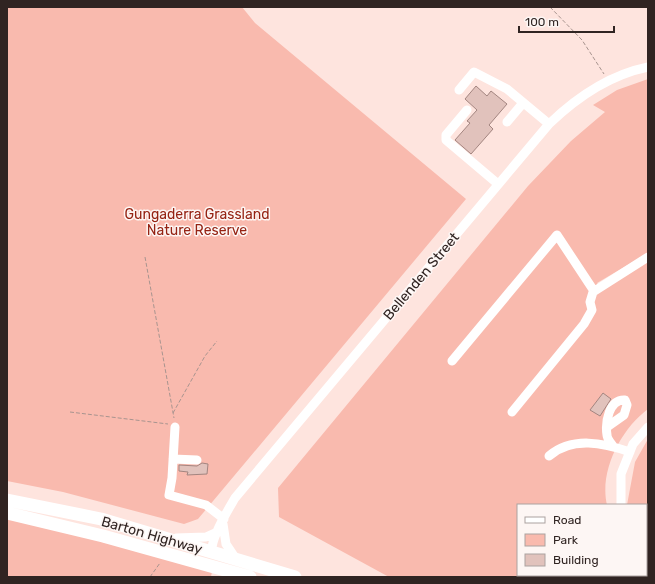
<svg xmlns="http://www.w3.org/2000/svg" width="655" height="584" font-family="Rubik,sans-serif">
<style>
.green{fill:#f9baae}
.building{fill:#e1c2bc;stroke:#a38580}
.lines{fill:none;stroke-linecap:round;stroke-linejoin:round}
.path{stroke:#a8948f;stroke-width:1;stroke-dasharray:4 2;stroke-linecap:butt}
.minor{stroke:#fff;stroke-width:9}
.highway{stroke:#fff;stroke-width:13}
.labels{text-anchor:middle;stroke-width:3;stroke-linejoin:round;paint-order:stroke}
.park-label{font-size:14px;fill:#952313;stroke:#fdf6f4}
.street-label{font-size:14px;fill:#302422;stroke:#fdf6f4}
</style>
<rect width="100%" height="100%" fill="#fee4de"/>
<path class="green" d="M7,7h235l13,16 211,176 -268,320 -14,5 -121,-32 -56,-11z
M648,79v174l-51,30 3,5 48,-27v148c-27,20 -49,62 -41,96h-89v70h104l1,2h-234l-110,-60 -1,-29 250,-302 43,-45 34,-29 -12,-7 24,-15z
M648,439v138h-2v-72h-19l8,-43z
M7,518l138,33 67,20 -1,6h-204z"/>
<path class="building" d="M476,86l11,10 4,-5 16,13 -18,21 4,4 -22,25 -16,-14 15,-17 -3,-2 10,-11 -12,-11z
M603,393l8,6 -11,17 -10,-6z
M202,463l6,1 -1,10 -20,1 1,-3 -9,-1v-6l18,1z"/>
<g class="lines">
<path class="path" d="M550,7l32,33 22,34
M145,257l29,161
M70,412l98,12
M173,413l32,-57 12,-15
M150,577l10,-14"/>
<path class="minor" d="M459,90l15,-18 33,17 42,35
M467,110l-21,25v5l52,44
M507,122l16,-19
M452,361l105,-126 37,56
M512,412l72,-88 8,-14 -2,-8 3,-10 55,-35
M175,427l-3,51 -3,17 37,10 18,14
M607,427l17,-12 3,-10 -2,-5c-16,-1 -20,22 -18,35 0,4 4,8 6,11
M549,456c23,-20 55,-13 81,-4
M173,459l24,1
M621,505v-31l12,-30 15,-17
M223,524l3,20 10,15
M176,538l30,-1 11,-5
M212,552c-2,-13 16,-42 23,-54l314,-374c28,-27 60,-49 99,-57
M635,575l1,2"/>
<path class="highway" d="M7,500l94,19 194,58
M7,513l96,23 147,41"/>
</g>
<g class="labels">
<g class="park-label">
<text x="197" y="219">Gungaderra Grassland<tspan x="197" dy="16">Nature Reserve</tspan></text>
</g>
<g class="street-label">
<text transform="translate(421 276) rotate(-50)" y="5">Bellenden Street</text>
<text transform="translate(152 535) rotate(16)" y="5">Barton Highway</text>
</g>
</g>
<rect width="655" height="584" fill="none" stroke="#302422" stroke-width="16"/>
<rect x="517" y="504" width="130" height="72" fill="#fdf6f4" stroke="#aba2a0"/>
<rect x="525" y="517" width="20" height="6" fill="#ffffff" stroke="#aba2a0"/>
<text x="553" y="524" font-size="12" fill="#302422">Road</text>
<rect x="525" y="534" width="20" height="12" fill="#f9baae" stroke="#aba2a0"/>
<text x="553" y="544" font-size="12" fill="#302422">Park</text>
<rect x="525" y="554" width="20" height="12" fill="#e1c2bc" stroke="#aba2a0"/>
<text x="553" y="564" font-size="12" fill="#302422">Building</text>
<path d="M519 26v6h95v-6" fill="none" stroke="#302422" stroke-width="2"/>
<text x="525" y="26" font-size="12" fill="#302422" stroke="#fdf6f4" stroke-width="3" paint-order="stroke">100 m</text>
</svg>
